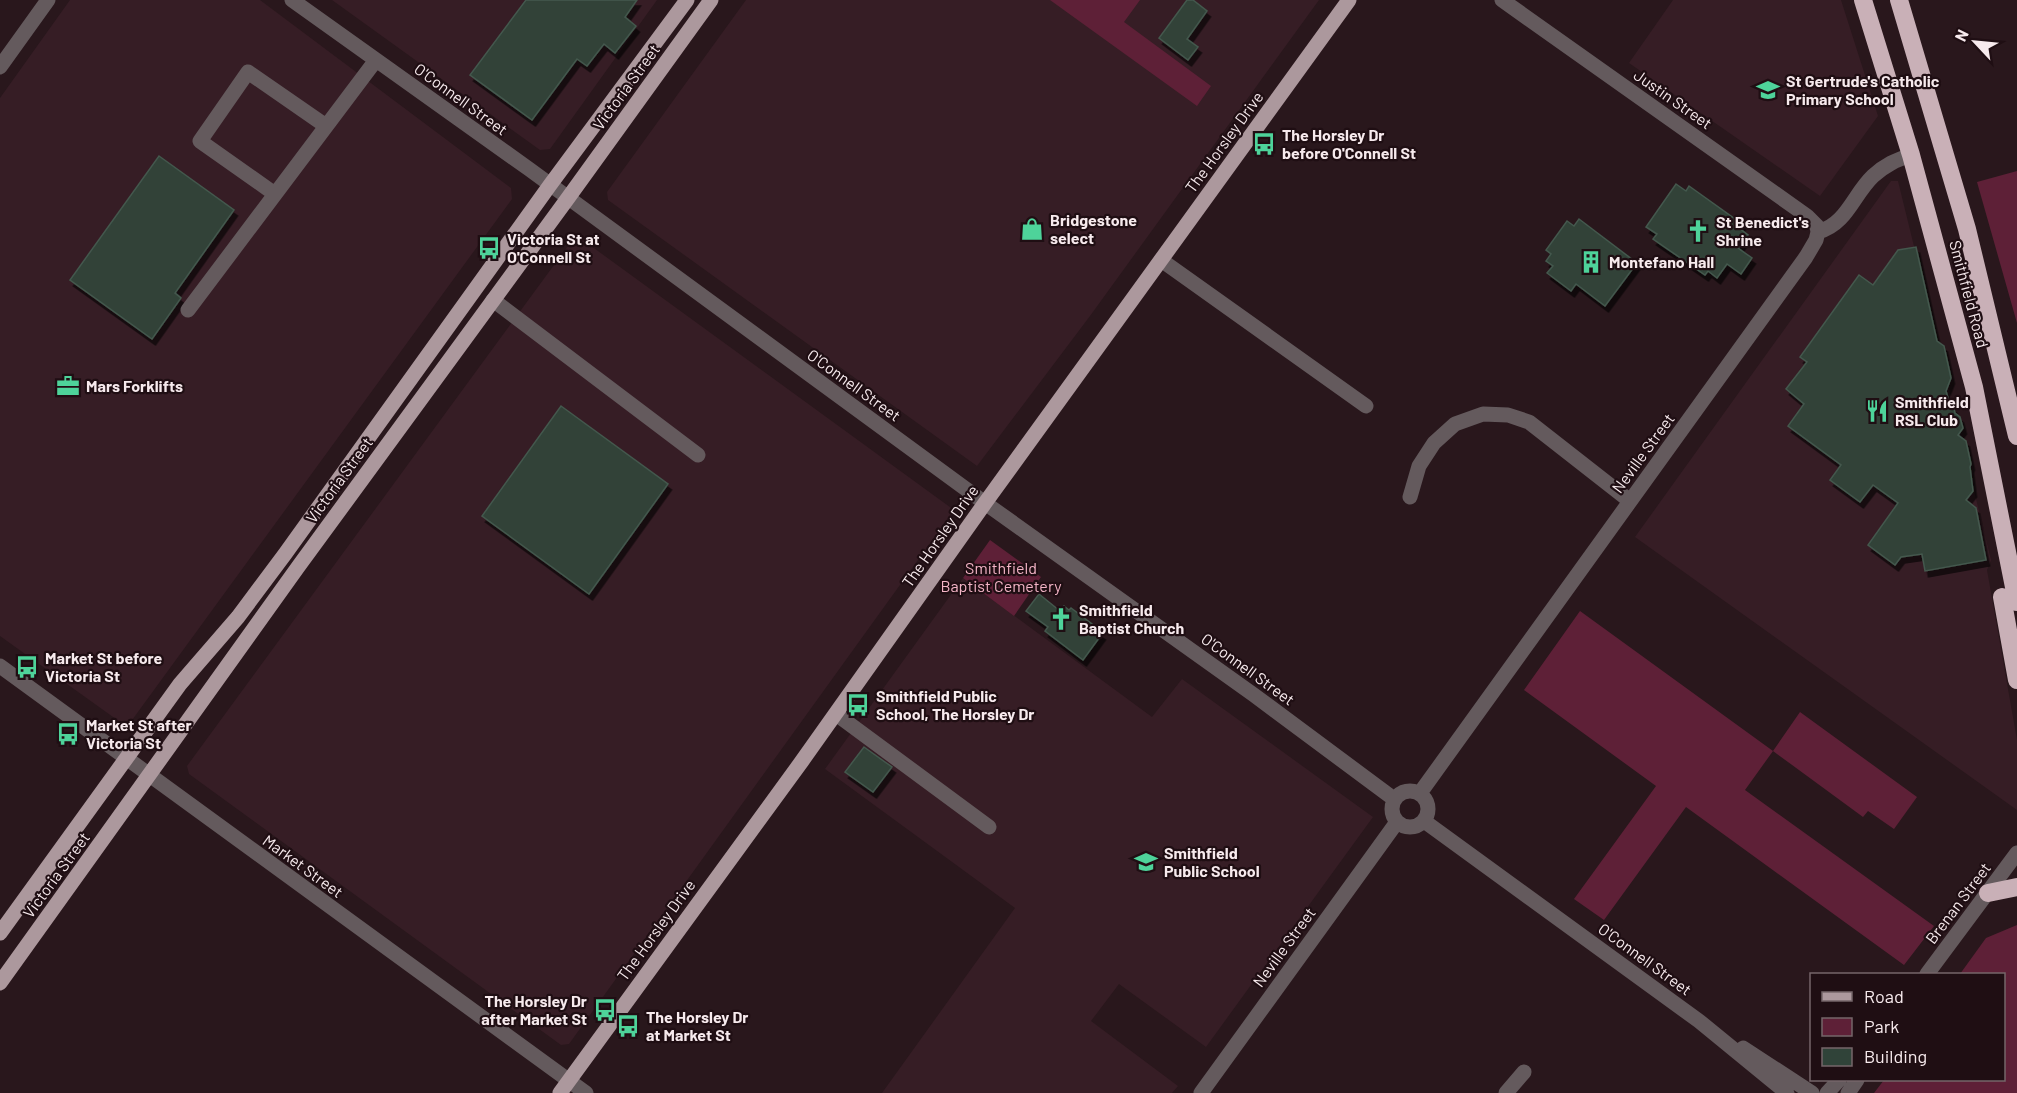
<svg xmlns="http://www.w3.org/2000/svg" width="2017" height="1093" font-family="Barlow,sans-serif">
<style>
.built{fill:#361d25}
.green{fill:#5e2037}
.building{fill:#304339;stroke:#44584d;stroke-width:1.5;filter:url(#shadow)}
.lines{fill:none;stroke-linecap:round;stroke-linejoin:round}
.minor{stroke:#645a5d;stroke-width:15}
.major{stroke:#ac989d;stroke-width:15}
.highway{stroke:#c9b0b7;stroke-width:18}
.labels{text-anchor:middle;stroke-width:4.5;stroke-linejoin:round;paint-order:stroke}
.poi-label{font-size:16px;font-weight:bold;fill:#f7eaed;stroke:#1f0e13;text-anchor:start}
.street-label{font-size:16px;fill:#f7eaed;stroke:#1f0e13}
.park-label{font-size:16px;fill:#f4b5c7;stroke:#1f0e13}
</style>
<defs>
<filter id="shadow"><feDropShadow dx="3.5" dy="6" stdDeviation="0" flood-color="#0009"/></filter>
</defs>
<rect width="100%" height="100%" fill="#29171c"/>
<path class="built" d="M70,0h190l251,188 1,11 -385,528 -127,-91v-538z
M332,0h325l-107,149 -10,1z
M746,0h573l-229,316 -113,150 -369,-266 -1,-8z
M1673,0h168l37,116 -58,80 -191,-133z
M1891,181h7l93,379 -4,10 30,170v70l-382,-273z
M576,235l378,275 -385,534 -8,1 -372,-271 -2,-8z
M963,578l189,139 30,-38 191,138 -167,230 -87,-63 -28,37 87,65 -6,7h-290l133,-185 -190,-139z"/>
<path class="green" d="M1050,0h90l-16,22 87,64 -14,20z
M2017,171v152l-40,-141z
M990,540l51,37 -27,39 -51,-38z
M1580,611l193,140 27,-39 117,85 -23,32 -26,-18 -5,6 -90,-66 -28,39 189,136 -30,39 -218,-158 -82,113 -30,-21 82,-113 -132,-96z
M2017,925v168h-143l10,-13h120v-106h-44l26,-36z"/>
<path class="building" d="M526,0h111l-12,17 11,9 -21,27 -11,-9 -17,22 -10,-7 -45,61 -62,-45z
M1187,0h6l14,11 -20,28 11,8 -10,13 -29,-22z
M159,156l75,54 -59,83 6,5 -29,41 -82,-59z
M1676,184l10,7 3,-5 53,38 -3,4 9,7 -10,13 14,10 -11,16 -14,-10 -10,14 -9,-7 -3,4 -52,-36 4,-5 -11,-7z
M1579,219l58,44 -32,43 -29,-22 -5,7 -24,-18 6,-7 -7,-5 5,-7 -5,-4 21,-29 7,5z
M1916,247l21,94 7,5 7,32 -5,13 4,14 4,3 1,5 5,4 3,11 -5,7 8,6 5,23 -1,3 3,24 -7,9 10,8 10,52 -61,11 -3,-17 -21,3 -6,8 -27,-20 30,-42 -25,-18 -13,17 -30,-22 11,-15 -53,-39 16,-22 -18,-15 21,-27 -7,-5 59,-82 14,10 25,-35z
M561,406l107,78 -79,110 -107,-78z
M1039,594l21,17 4,-5 5,4 2,-2 25,19 -1,2 7,5 -19,26 -38,-29 3,-4 -22,-16z
M864,747l28,20 -19,25 -28,-20z"/>
<g class="lines">
<path class="minor" d="M292,0l237,169 456,334 269,192 140,104
M1502,0l305,216 10,10 1,6
M0,67l48,-67
M275,194l-75,-53 48,-69 78,54
M1818,232c29,-8 35,-37 55,-56 12,-11 23,-16 38,-21
M1161,260l205,146
M493,300l205,155
M188,310l188,-250
M1410,497l9,-31 15,-23 21,-19 28,-10 25,1 21,7 101,79
M0,666l586,427
M836,714l153,113
M1392 809a18 18 0 1 1 36 0a18 18 0 1 1-36 0Z
M1420,793l386,-536 10,-17 2,-8
M1424,821l275,200 88,72
M1927,974l90,-121
M1743,1048l69,45
M1201,1093l196,-271
M1506,1093l18,-21
M1827,1093l12,-13
M1848,1093l9,-13"/>
<path class="major" d="M0,933l180,-249 58,-67 47,-63 265,-369 137,-185
M0,983l298,-416 270,-369 143,-198
M560,1093l242,-332 183,-258 364,-503"/>
<path class="highway" d="M1863,0l48,155 63,232 43,215
M1899,0l68,229 50,207
M2002,597l15,83
M1988,893l29,-6"/>
</g>
<defs>
<g id="school-bare" transform="scale(1.8)"><path d="M0-5L7-2L0 1L-7-2ZM-4 1L0 2.5L4 1V4Q0 6-4 4Z" fill="#4ed39a" stroke="#1f0e13" stroke-width="2.5" paint-order="stroke"/></g>
<g id="bus-bare" transform="scale(1.8)"><path d="M-5-6H5V4H4V6H2V4H-2V6H-4V4H-5ZM-3.5-4V0h7V-4ZM-3.5 1.2v1.5H-2V1.2ZM2 1.2v1.5H3.5V1.2Z" fill="#4ed39a" stroke="#1f0e13" stroke-width="2.5" paint-order="stroke"/></g>
<g id="shop-bare" transform="scale(1.8)"><path d="M-5-2.5h2.3a2.7 3.5 0 0 1 5.4 0H5L5.5 6h-11ZM-1.5-2.5h3a1.5 2.3 0 0 0-3 0Z" fill="#4ed39a" stroke="#1f0e13" stroke-width="2.5" paint-order="stroke"/></g>
<g id="church-bare" transform="scale(1.8)"><path d="M-1.2-6h2.4v3.5h3.3v2.4h-3.3V6h-2.4V-.1h-3.3v-2.4h3.3Z" fill="#4ed39a" stroke="#1f0e13" stroke-width="2.5" paint-order="stroke"/></g>
<g id="building-bare" transform="scale(1.8)"><path d="M-4-6H4V6H1V3H-1V6H-4ZM-2.5-4.3h1.7v1.8h-1.7ZM.8-4.3h1.7v1.8H.8ZM-2.5-1h1.7V.8h-1.7ZM.8-1h1.7V.8H.8Z" fill="#4ed39a" stroke="#1f0e13" stroke-width="2.5" paint-order="stroke"/></g>
<g id="office-bare" transform="scale(1.8)"><path d="M-6-3h4V-5.5h4V-3h4V5H-6ZM-1-4.5V-3h2v-1.5ZM-6 0V1H6V0Z" fill="#4ed39a" stroke="#1f0e13" stroke-width="2.5" paint-order="stroke"/></g>
<g id="restaurant-bare" transform="scale(1.8)"><path d="M-5-6h1v4h1v-4h1v4h1v-4h1v5L-1.5 .5V6h-2V.5L-5-1ZM5-6V6H3V1.5H1.5Q1.5-4 5-6Z" fill="#4ed39a" stroke="#1f0e13" stroke-width="2.5" paint-order="stroke"/></g>
</defs>
<g fill-rule="evenodd">
<use href="#school-bare" x="1768" y="90"/>
<use href="#bus-bare" x="1264" y="144"/>
<use href="#shop-bare" x="1032" y="229"/>
<use href="#church-bare" x="1698" y="231"/>
<use href="#bus-bare" x="489" y="248"/>
<use href="#building-bare" x="1591" y="262"/>
<use href="#office-bare" x="68" y="386"/>
<use href="#restaurant-bare" x="1877" y="411"/>
<use href="#church-bare" x="1061" y="619"/>
<use href="#bus-bare" x="27" y="667"/>
<use href="#bus-bare" x="858" y="705"/>
<use href="#bus-bare" x="68" y="734"/>
<use href="#school-bare" x="1146" y="862"/>
<use href="#bus-bare" x="605" y="1010"/>
<use href="#bus-bare" x="628" y="1026"/>
</g>
<g class="labels">
<g class="poi-label">
<text x="1786" y="87">St Gertrude's Catholic<tspan x="1786" dy="18">Primary School</tspan></text>
<text x="1282" y="141">The Horsley Dr<tspan x="1282" dy="18">before O'Connell St</tspan></text>
<text x="1050" y="226">Bridgestone<tspan x="1050" dy="18">select</tspan></text>
<text x="1716" y="228">St Benedict's<tspan x="1716" dy="18">Shrine</tspan></text>
<text x="507" y="245">Victoria St at<tspan x="507" dy="18">O'Connell St</tspan></text>
<text x="1609" y="268">Montefano Hall</text>
<text x="86" y="392">Mars Forklifts</text>
<text x="1895" y="408">Smithfield<tspan x="1895" dy="18">RSL Club</tspan></text>
<text x="1079" y="616">Smithfield<tspan x="1079" dy="18">Baptist Church</tspan></text>
<text x="45" y="664">Market St before<tspan x="45" dy="18">Victoria St</tspan></text>
<text x="876" y="702">Smithfield Public<tspan x="876" dy="18">School, The Horsley Dr</tspan></text>
<text x="86" y="731">Market St after<tspan x="86" dy="18">Victoria St</tspan></text>
<text x="1164" y="859">Smithfield<tspan x="1164" dy="18">Public School</tspan></text>
<text x="587" y="1007" text-anchor="end">The Horsley Dr<tspan x="587" dy="18">after Market St</tspan></text>
<text x="646" y="1023">The Horsley Dr<tspan x="646" dy="18">at Market St</tspan></text>
</g>
<g class="street-label">
<text transform="translate(626 87) rotate(-54)" y="6">Victoria Street</text>
<text transform="translate(461 99) rotate(36)" y="6">O'Connell Street</text>
<text transform="translate(1673 99) rotate(35)" y="6">Justin Street</text>
<text transform="translate(1224 142) rotate(-54)" y="6">The Horsley Drive</text>
<text transform="translate(1969 294) rotate(75)" y="6">Smithfield Road</text>
<text transform="translate(854 385) rotate(36)" y="6">O'Connell Street</text>
<text transform="translate(1643 453) rotate(-54)" y="6">Neville Street</text>
<text transform="translate(339 480) rotate(-54)" y="6">Victoria Street</text>
<text transform="translate(940 536) rotate(-55)" y="6">The Horsley Drive</text>
<text transform="translate(1248 669) rotate(36)" y="6">O'Connell Street</text>
<text transform="translate(303 866) rotate(36)" y="6">Market Street</text>
<text transform="translate(56 875) rotate(-54)" y="6">Victoria Street</text>
<text transform="translate(1958 903) rotate(-53)" y="6">Brenan Street</text>
<text transform="translate(656 930) rotate(-54)" y="6">The Horsley Drive</text>
<text transform="translate(1284 947) rotate(-54)" y="6">Neville Street</text>
<text transform="translate(1645 959) rotate(36)" y="6">O'Connell Street</text>
</g>
<g class="park-label">
<text x="1001" y="574">Smithfield<tspan x="1001" dy="18">Baptist Cemetery</tspan></text>
</g>
</g>
<rect x="1810" y="973" width="195" height="108" fill="#1f0e13" stroke="#75666a" stroke-width="1.5"/>
<rect x="1822" y="992" width="30" height="9" fill="#ac989d" stroke="#75666a" stroke-width="1.5"/>
<text x="1864" y="1003" font-size="18" fill="#f7eaed">Road</text>
<rect x="1822" y="1018" width="30" height="18" fill="#5e2037" stroke="#75666a" stroke-width="1.5"/>
<text x="1864" y="1033" font-size="18" fill="#f7eaed">Park</text>
<rect x="1822" y="1048" width="30" height="18" fill="#304339" stroke="#75666a" stroke-width="1.5"/>
<text x="1864" y="1063" font-size="18" fill="#f7eaed">Building</text>
<g transform="translate(1975 42) rotate(296)" stroke="#1f0e13" stroke-width="4.5" paint-order="stroke">
<path d="M0-4.5L10 22L0 15L-10 22Z" fill="#f7eaed"/>
<text y="-9" font-size="16" font-weight="bold" text-anchor="middle" fill="#f7eaed">N</text>
</g>
</svg>
